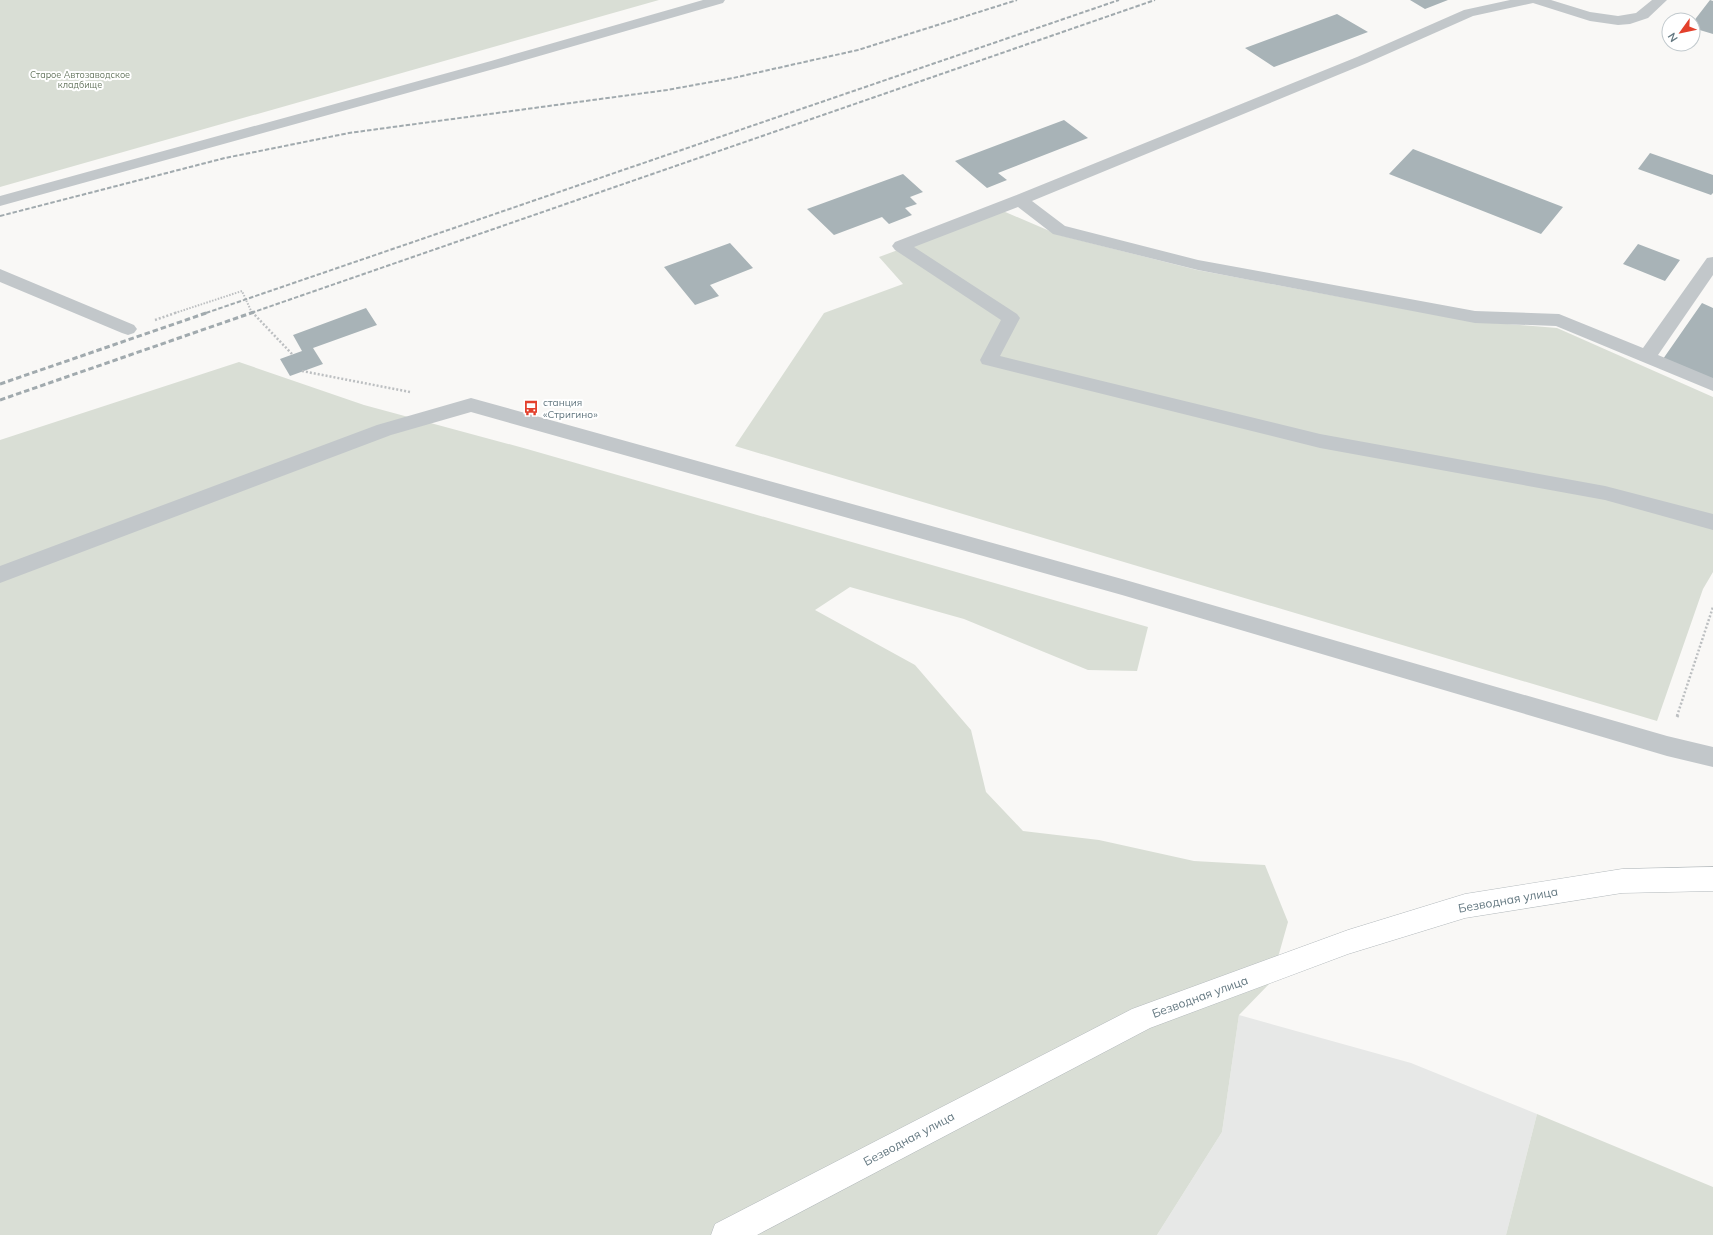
<svg xmlns="http://www.w3.org/2000/svg" width="1713" height="1235" font-family="Mulish,sans-serif">
<style>
.built{fill:#e7e8e7}
.green{fill:#d9ded5}
.building{fill:#a8b3b7}
.lines{fill:none;stroke-linecap:round;stroke-linejoin:round}
.major-casing{stroke:#b3b9bc;stroke-width:1}
.path-far2{stroke:#bcbfc1;stroke-width:2;stroke-dasharray:1.5 1.5;stroke-linecap:butt}
.path-far1{stroke:#bcbfc1;stroke-width:2.5;stroke-dasharray:2 2;stroke-linecap:butt}
.path{stroke:#bcbfc1;stroke-width:3;stroke-dasharray:2.5 2.5;stroke-linecap:butt}
.minor{fill:#c2c7ca;fill-rule:evenodd}
.major{fill:#fff;fill-rule:evenodd}
.rail-far1{stroke:#a1aaae;stroke-width:2;stroke-dasharray:4.5 2;stroke-linecap:butt}
.rail{stroke:#a1aaae;stroke-width:3;stroke-dasharray:5.5 3;stroke-linecap:butt}
.labels{text-anchor:middle;stroke-width:4;stroke-linejoin:round;paint-order:stroke}
.far-park-label{font-size:9px;fill:#697963;stroke:#fff}
.poi-label{font-size:10px;fill:#647881;stroke:#fff;text-anchor:start}
.near-street-label{font-size:12px;fill:#647881;stroke:#fff}
</style>
<rect width="100%" height="100%" fill="#f9f8f6"/>
<path class="built" d="M1239,1015l172,48 126,51 -31,121h-349l65,-103z"/>
<path class="green" d="M0,0h659l-659,187z
M1003,211l56,24 138,35 273,51 87,7 156,69v175l-10,17 -46,132 -922,-275 89,-133 79,-29 -24,-27z
M239,362l125,43 163,44 621,178 -11,44 -49,-1 -124,-51 -114,-32 -35,23 100,55 56,65 15,62 37,39 76,9 95,21 71,4 23,57 -17,60 -32,33 -17,117 -65,103h-1157v-795z
M1537,1114l176,73v48h-207z"/>
<path class="building" d="M1410,0h38l-23,9z
M1710,0l3,1v33l-20,-6v-6z
M1337,14l31,18 -94,35 -29,-19z
M1064,120l24,18 -90,35 9,7 -20,8 -32,-27z
M1413,149l150,58 -22,27 -152,-60z
M1650,153l63,22v18l-2,2 -73,-26z
M903,174l20,18 -13,5 7,7 -12,4 7,7 -23,9 -7,-7 -48,18 -27,-26z
M730,243l23,25 -43,17 9,11 -24,9 -31,-38z
M1638,244l42,16 -15,21 -42,-17z
M1702,303l11,5v72l-50,-21z
M366,308l11,17 -64,23 10,16 -33,12 -10,-17 22,-8 -9,-16z"/>
<g class="lines">
<g class="major-casing">
<path id="major" d="M1713,867v24l-91,2 -157,25 -117,36 -198,74 -393,207h-46l4,-11 417,-215 216,-79 117,-36 157,-25z"/>
</g>
<path class="path-far2" d="M175,313l67,-22 10,22"/>
<path class="path-far1" d="M252,312l40,42
M155,320l23,-8
M302,371l108,21
M1677,716l36,-109"/>
<path class="path" d="M1677,717l1,-2"/>
<path class="minor" d="M703,0h22l-2,3 -222,64 -501,139v-10l491,-135z
M1510,0h41l39,12 28,4 18,-3 16,-13h15l-19,18 -18,6 -12,1 -28,-4 -57,-18 -60,13 -106,47 -335,138 33,25 133,34 277,51 84,3 84,34 64,-90 6,-1v18l-55,80 55,23v13l-157,-65 -81,-3 -277,-53 -145,-36 -35,-27 -104,40 103,67 3,4 -20,38 320,78 285,52 108,28v16l-108,-30 -285,-52 -338,-84 -2,-4 21,-40 -106,-70 -3,-4 3,-4 119,-46 343,-139 107,-47z
M0,269l134,56 3,4 -3,4 -6,2 -6,-2 -122,-51z
M471,398l651,181 545,157 46,11v20l-46,-11 -545,-161 -651,-183 -80,23 -391,148v-17l377,-141z"/>
<use href="#major" class="major"/>
<path class="rail-far1" d="M0,216l225,-58 124,-25 318,-43 66,-12 125,-28 159,-50
M206,313l913,-313
M251,313l904,-313"/>
<path class="rail" d="M0,384l209,-72
M0,400l254,-88"/>
</g>
<defs>
<g id="bus-bare" transform="scale(1.2)"><path d="M-5-6H5V4H4V6H2V4H-2V6H-4V4H-5ZM-3.5-4V0h7V-4ZM-3.5 1.2v1.5H-2V1.2ZM2 1.2v1.5H3.5V1.2Z" fill="#e3402c" stroke="#fff" stroke-width="2.5" paint-order="stroke"/></g>
</defs>
<g fill-rule="evenodd">
<use href="#bus-bare" x="531" y="408"/>
</g>
<g class="labels">
<g class="far-park-label">
<text x="80" y="78">Старое Автозаводское<tspan x="80" dy="10">кладбище</tspan></text>
</g>
<g class="poi-label">
<text x="543" y="406">станция<tspan x="543" dy="12">«Стригино»</tspan></text>
</g>
<g class="near-street-label">
<text transform="translate(1508 900) rotate(-10)" y="4">Безводная улица</text>
<text transform="translate(1200 997) rotate(-20)" y="4">Безводная улица</text>
<text transform="translate(909 1139) rotate(-28)" y="4">Безводная улица</text>
</g>
</g>
<g transform="translate(1681 32) rotate(237)"><circle r="19" fill="#ffffff" stroke="#c1c9cd"/>
<path d="M0-3L7 15L0 10L-7 15Z" fill="#e3402c"/>
<text y="-6" font-size="11" font-weight="bold" text-anchor="middle" fill="#647881">N</text>
</g>
</svg>
